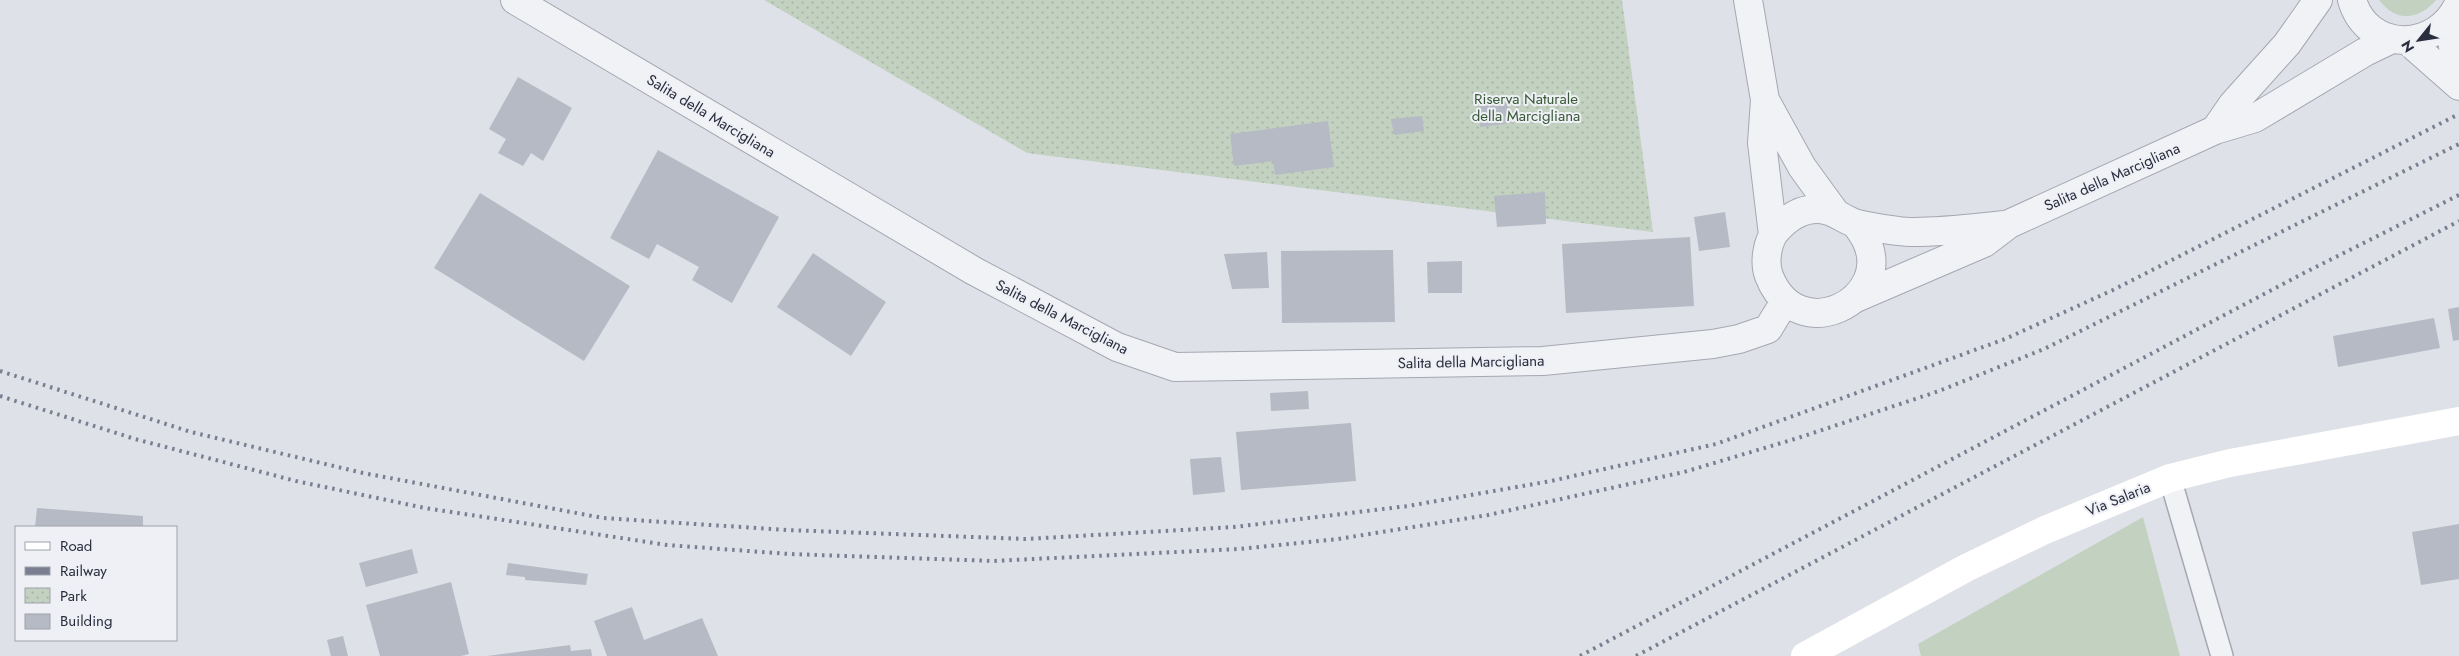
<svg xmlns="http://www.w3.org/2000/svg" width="2459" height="656" font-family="Jost,sans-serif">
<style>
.green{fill:#c2d1c0}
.park{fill:url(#park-dots)}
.building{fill:#b6bac4}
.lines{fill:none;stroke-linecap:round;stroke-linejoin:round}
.lane-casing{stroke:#a5a7b2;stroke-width:24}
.street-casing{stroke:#a5a7b2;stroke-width:30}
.lane{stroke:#f1f2f6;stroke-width:21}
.street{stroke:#f1f2f6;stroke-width:28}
.secondary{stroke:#fff;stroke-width:28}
.rail{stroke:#797f90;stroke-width:4;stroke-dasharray:2.5 5;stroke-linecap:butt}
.labels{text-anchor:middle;stroke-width:4;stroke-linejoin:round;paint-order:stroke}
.park-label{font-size:15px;fill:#385936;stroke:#eef0f5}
.street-label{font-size:15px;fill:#292d3e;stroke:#eef0f5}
</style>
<defs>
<pattern id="park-dots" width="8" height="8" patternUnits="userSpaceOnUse" patternTransform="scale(1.25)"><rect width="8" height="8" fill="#c2d1c0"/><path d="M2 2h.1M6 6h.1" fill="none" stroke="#a7b4a6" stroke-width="1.8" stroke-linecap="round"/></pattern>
</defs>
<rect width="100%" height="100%" fill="#dfe1e8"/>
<path class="green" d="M2379,0h57c-18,21 -40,22 -57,0z
M2143,517l37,139h-259l-3,-12z"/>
<path class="park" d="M764,0h858l31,232 -626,-79z"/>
<path class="building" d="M518,77l54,31 -29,53 -12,-8 -8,13 -25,-13 8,-14 -17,-10z
M1509,102l3,21 -32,4 -2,-21z
M1422,116l2,15 -30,4 -3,-16z
M1328,121l6,46 -59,8 -2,-14 -39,5 -4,-32z
M658,150l121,67 -47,86 -40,-23 7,-13 -42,-23 -8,15 -39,-21z
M1545,192l1,32 -49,3 -3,-31z
M480,193l150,93 -46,75 -150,-93z
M1725,212l5,35 -31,4 -5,-34z
M1690,237l4,69 -128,7 -4,-69z
M1393,250l2,72 -113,1 -1,-72z
M1267,252l2,36 -37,1 -8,-35z
M813,253l73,49 -35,54 -74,-49z
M1462,261v32h-34l-1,-31z
M2459,307v33l-6,1 -5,-32z
M2434,318l6,30 -102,19 -5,-31z
M1308,391l1,18 -38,2 -1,-18z
M1351,423l5,58 -115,9 -5,-58z
M1221,457l4,35 -32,3 -3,-36z
M37,508l106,8v11h-108z
M2459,524v55l-38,6 -9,-53z
M412,549l6,24 -52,14 -7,-24z
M508,563l80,11 -2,11 -61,-5v-3l-19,-2z
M451,582l18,72 -8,2h-81l-14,-51z
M632,607l12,33 58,-22 16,38h-111l-13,-35z
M343,636l5,20h-17l-4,-16z
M570,645l1,6 20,-2 1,7h-105z"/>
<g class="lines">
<g class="lane-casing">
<path id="lane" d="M2170,478l52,178"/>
</g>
<g class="street-casing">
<path id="street" d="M515,0l459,271 143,76 58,20 368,-6 170,-17 26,-5 29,-10 17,-28
M1748,0l17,100 -3,43 11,92
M2352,0c16,54 86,52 107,3
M2449,20l10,66
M2408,41l50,44
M1765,100l37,67 32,44
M2215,130l18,-26 54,-60 31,-44
M1856,224c3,5 7,10 10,16 29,59 -68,110 -97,36 -5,-13 -2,-33 6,-44 11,-13 24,-23 42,-23 18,-1 28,14 45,16 17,3 35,7 52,7 30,0 61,-4 91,-7
M1856,298l128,-55 25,-19 206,-94 40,-12 110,-66 27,-13"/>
</g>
<use href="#lane" class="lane"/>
<use href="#street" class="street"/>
<path class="secondary" d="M1805,656l161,-88 79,-38 125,-52 60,-15 229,-42"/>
<path class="rail" d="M0,371l191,61 172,41 240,45 184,12 239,9 208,-12 174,-21 143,-25 165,-37 289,-105 108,-49 346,-176
M0,396l135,43 161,42 129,27 242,37 122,9 204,7 245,-12 100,-10 150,-24 196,-43 114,-34 141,-47 105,-42 415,-205
M1580,656l720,-381 159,-80
M1636,656l823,-435"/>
</g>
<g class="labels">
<g class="park-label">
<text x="1526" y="104">Riserva Naturale<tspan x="1526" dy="17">della Marcigliana</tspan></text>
</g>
<g class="street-label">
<text transform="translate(711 116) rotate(31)" y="5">Salita della Marcigliana</text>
<text transform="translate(2112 177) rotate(-24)" y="5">Salita della Marcigliana</text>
<text transform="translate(1062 317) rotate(27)" y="5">Salita della Marcigliana</text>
<text transform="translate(1471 362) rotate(-1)" y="5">Salita della Marcigliana</text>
<text transform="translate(2118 499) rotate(-22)" y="5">Via Salaria</text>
</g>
</g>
<rect x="15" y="526" width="162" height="115" fill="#eef0f5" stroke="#9fa2ac"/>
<rect x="25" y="542" width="25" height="8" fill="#ffffff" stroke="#9fa2ac"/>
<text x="60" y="551" font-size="15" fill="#292d3e">Road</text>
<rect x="25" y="567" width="25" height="8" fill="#797f90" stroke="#9fa2ac"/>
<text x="60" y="576" font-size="15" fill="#292d3e">Railway</text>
<rect x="25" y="588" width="25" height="15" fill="url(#park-dots)" stroke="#9fa2ac"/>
<text x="60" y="601" font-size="15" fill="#292d3e">Park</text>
<rect x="25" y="614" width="25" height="15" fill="#b6bac4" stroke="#9fa2ac"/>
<text x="60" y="626" font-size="15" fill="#292d3e">Building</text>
<g transform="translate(2419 40) rotate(240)" stroke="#eef0f5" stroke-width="4" paint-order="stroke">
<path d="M0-4L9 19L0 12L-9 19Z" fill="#292d3e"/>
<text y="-8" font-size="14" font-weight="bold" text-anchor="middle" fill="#292d3e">N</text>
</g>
</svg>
